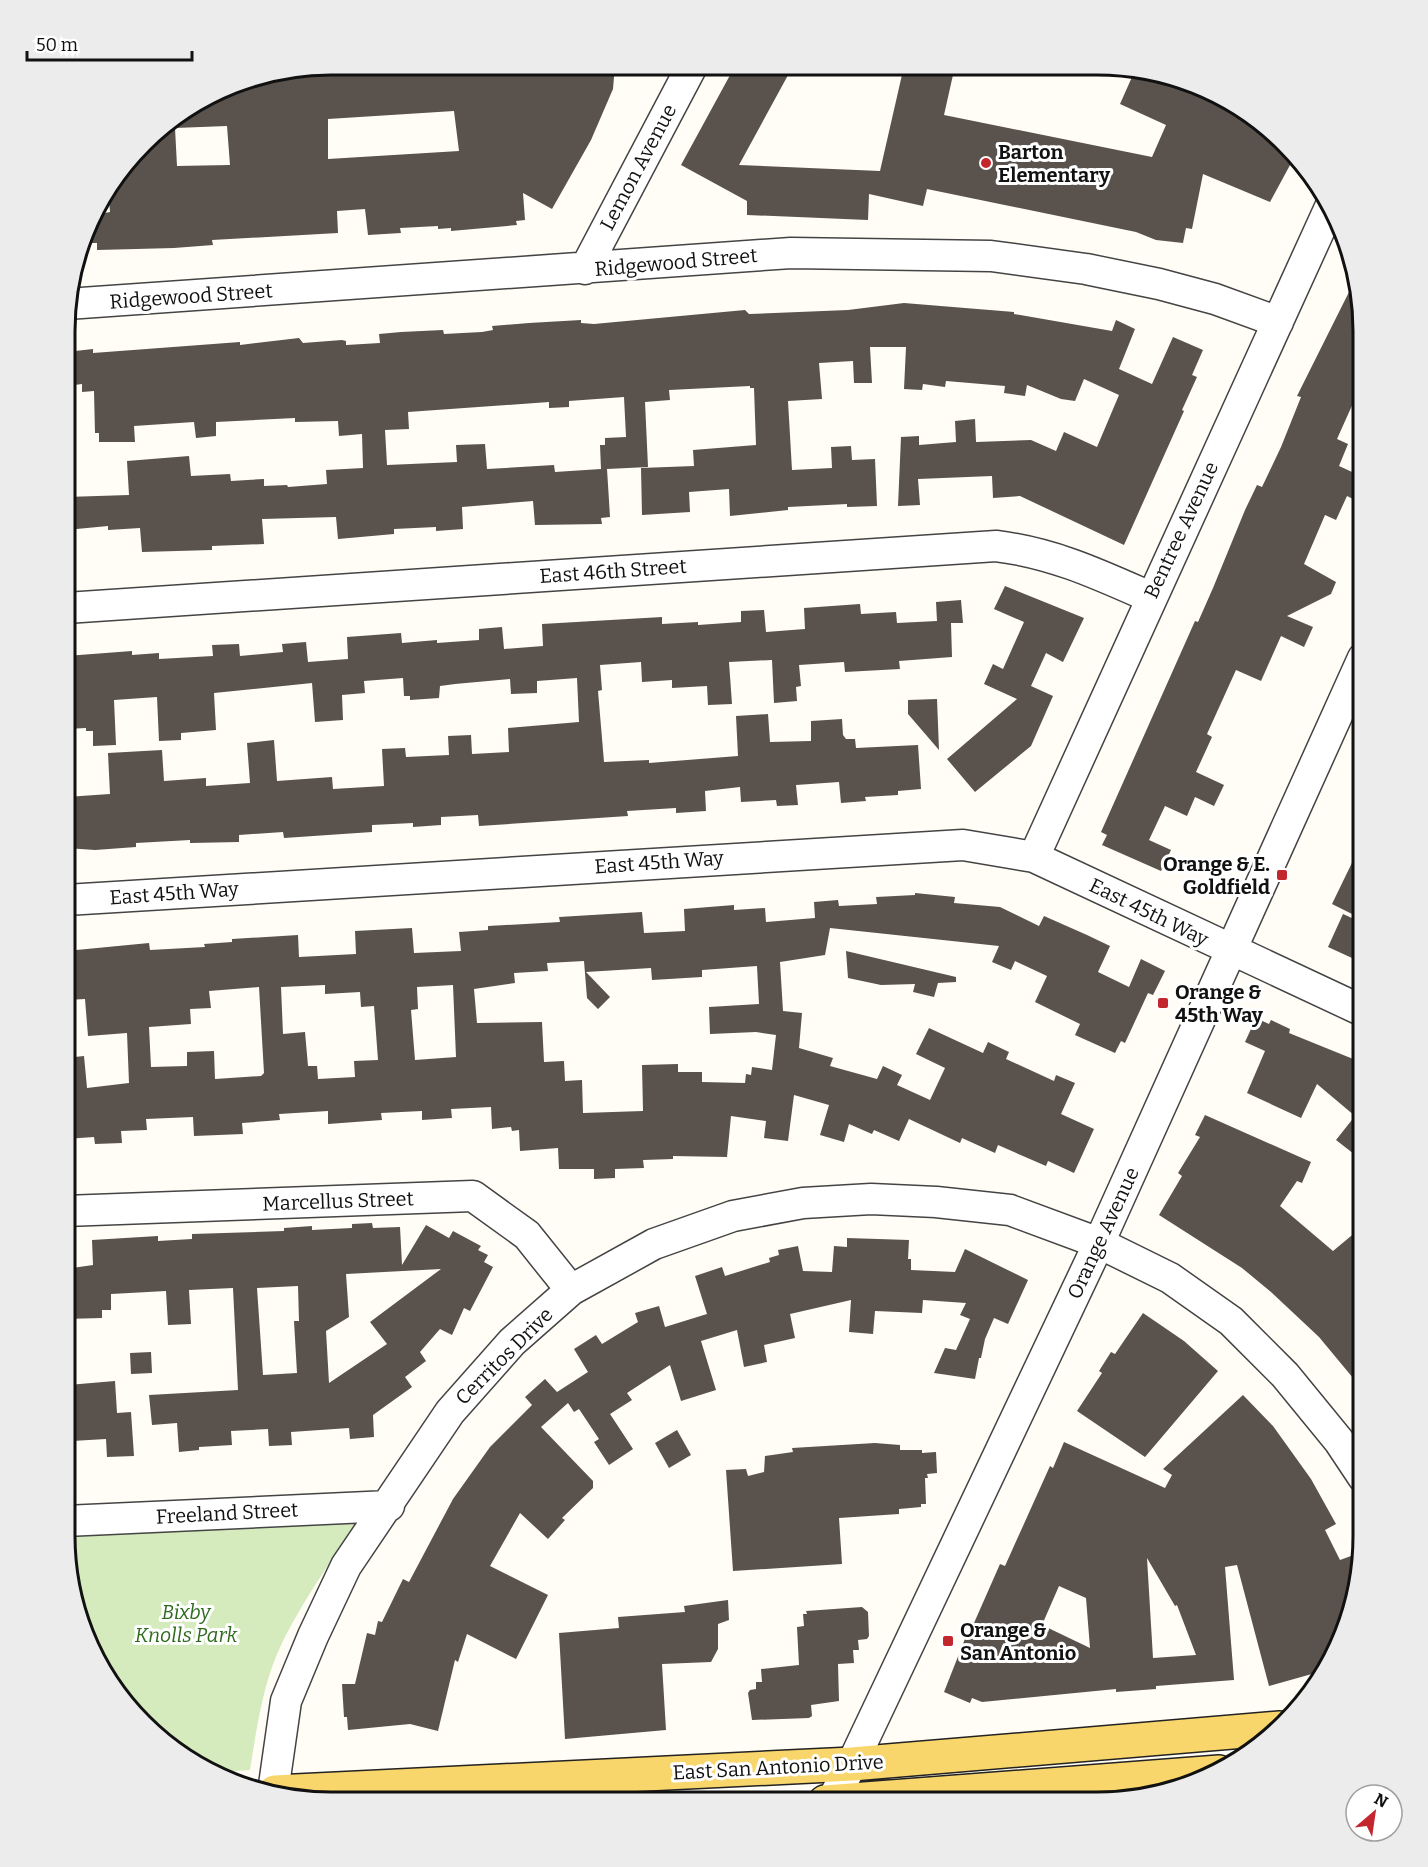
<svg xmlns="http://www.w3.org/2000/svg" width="1428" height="1867" font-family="Bitter,serif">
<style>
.green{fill:#d5ebbd}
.building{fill:#5a524d;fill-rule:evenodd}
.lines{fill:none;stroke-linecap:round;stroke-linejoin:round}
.minor-casing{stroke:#444;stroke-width:33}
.major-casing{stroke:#222;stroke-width:36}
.minor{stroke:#fff;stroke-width:30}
.major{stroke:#f9d66b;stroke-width:33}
.poi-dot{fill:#c4262e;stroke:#fff;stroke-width:2}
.labels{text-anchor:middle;stroke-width:6;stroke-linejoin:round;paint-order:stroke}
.poi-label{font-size:20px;font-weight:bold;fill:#111;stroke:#fff;text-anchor:start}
.street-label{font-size:20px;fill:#111;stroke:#fff}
.park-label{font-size:20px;font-style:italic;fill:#2f6b1f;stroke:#fff}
.rim{fill:none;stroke:#111;stroke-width:3}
</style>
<rect width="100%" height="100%" fill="#fffdf5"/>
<path class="green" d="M360,1517c-28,44 -62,89 -83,137 -15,36 -21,78 -27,116l-29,2 -39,-15 -51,-45 -39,-58 -27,-119z"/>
<path class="building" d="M331,64l284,1 -2,24 -22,51 -39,69 -29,-16 2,27 -9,1 1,4 -66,6v-3l-13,1v-3l-38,2 1,5 -33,2 -3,-26 -28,2 1,22 -126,7 1,5 -39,3 -77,2v-7h-12l9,-28 16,-3 -2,-25 47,-57 46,-26h5v-3l39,-22zM454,111l5,40 -131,8v-40zM227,126l3,39 -53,1 -2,-38z
M735,66h58l-54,99 141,6 24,-105h51l-11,49 208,42 14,-32 -46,-21 16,-36 110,42 50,44 -26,48 -67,-28 -11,55 -6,-1 -3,15 -27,-3 -20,-8 -209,-43 -4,17 -54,-12 -1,26 -121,-5v-14l-66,-36z
M1353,284l11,46 -1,51 -26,58 11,5 -9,22 24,11v27l-16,-8 -11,24 -11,-5 -21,49 32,18 -5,12 -44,22 26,11 -9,20 -23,-11 -20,45 -25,-11 -29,64 5,3 -16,35 28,13 -10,21 -19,-9 -8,19 -22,-10 -16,34 22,10 -10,21 -59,-26 5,-10 -6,-3 94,-211 3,1 15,-34 32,-78 12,-25 5,2 19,-40 20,-50 -4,-1z
M904,303l110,9v2l98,17 4,-11 19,9 -16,40 33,15 21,-47 30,13 -11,25 5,2 -15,33 2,1 -60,134 -104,-49 -27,2 -1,-22 -74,3 2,26 -22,1 3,-69 18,-1v9l37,-3 -1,-21 20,-2 1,23 55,-2 25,11 8,-19 33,15 22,-52 -35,-16 -9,22 -14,-2 -34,-14 -2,11 -21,-3 1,-7 -59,-5 -1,6 -22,-3 -1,6 -18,-1 2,-42h-36l2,36h-18l-1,-22 -34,2 3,36 -34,2 4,69 40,-2 -1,-21 20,-1 1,14 23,-1 2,47 -30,1v-3l-59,3v3l-58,6 -1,-27 -40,3 1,20 -48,3 -1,-47 53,-2 -1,-16 63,-5 -2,-57h-4v-2l-81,4 1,10 -25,2 3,65 -41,2 3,48 -9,1 1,6 -67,1 -2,-24 -71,6 1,22 -27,2v-4l-42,2v5l-56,5 -2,-22 -74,2 2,25 -52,2v4l-70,2 -2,-24 -32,2v-4l-42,4v-33l63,-2 -2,-34 62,-5 2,20 39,-2 1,7 33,-2v7l23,-1 1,2 39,-3 -1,-14 37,-2 -1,-34 -23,2 -1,-15 -43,1v-4l-79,4v14l-20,2 -2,-16 -60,4 1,16h-36v-9h-4l-1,-42 -12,1v-8l-15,2v-31l9,-1 -1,-3 18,-2v4l147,-11v3l59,-7 4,5 39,-3 4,1v4l34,-2 -1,-9 22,-2 42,-2 1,4 38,-2 11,-2 -1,-4 37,-3 52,-3v3l13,1 151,-14 4,4 99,-4zM624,397l2,40 -21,1v7h-5l1,24 -46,3 -1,-7 -67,4 -2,-25 -29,1 1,17 -70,3 -2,-35 24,-1 -1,-17 141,-10v6l20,-1v-6z
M1005,586l79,32 -21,44 -17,-9 -15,33 22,10 -22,50 -56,46 -28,-33 70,-60 -33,-15 9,-20 10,5 21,-47 -30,-13z
M961,600l2,23h-12l1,34 -53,4 1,8 -55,3 -1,-10 -45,3 2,21 -5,1 1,14 -23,2 -2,-43 -43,2 3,42 -24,1 -1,-19 -35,2v-8l-30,2 -1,-20 -41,3 2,25 -4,1 6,71 45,-2v3l89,-7 -2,-40 32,-2 2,28 41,-1v-20l31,-2 1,16 3,4h9l1,9 62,-3 3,44 -23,2v4l-33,2 1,4 -25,2 -2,-21 -43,3 2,20 -21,1 -1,-6 -35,2 -1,-15 -35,4 1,20 -30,2v-5l-49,3 1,5 -149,10 -1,-11 -37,2v8l-28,2v-4l-41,2v7l-88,6 -1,-6 -44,3v7l-49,1v-3l-54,3v4l-41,3 -29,-2v-51l44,-3 -2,-41 54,-3 2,31 42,-3v8l44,-3 -3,-40 27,-3 3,41 55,-4 1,12 51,-3 -2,-37 23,-1 1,9 43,-2 -1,-19 23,-1 1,19 37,-2 -1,-24 71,-6 -2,-44 -40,3v12l-26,1 -1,-15 -55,5 -15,2 -1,12 -29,2v-4h-6l-1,-18 -39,3 1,12 -23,2 1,25 -28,2 -3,-39 -98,10 2,37 -35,3v7l-22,1 -2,-44 -43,3 2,45 -23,1v-15h-7v-3l-20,1v-73l66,-5v4l27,-2v6l54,-3 -1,-11 27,-1 1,12 43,-4 -1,-8 24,-2 2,20 40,-3 -1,-22 54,-4 1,10 35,-3v3l42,-3v-11l23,-2 2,22 39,-3 -1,-22 120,-7v7l36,-2v3l43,-3v-11l23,-1 2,22 39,-3 -1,-21 56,-4 1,10 35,-2 1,11 40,-2 -1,-19z
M937,699l2,51 -31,-36v-14z
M1363,840v51l-11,23 -20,-10z
M915,893l40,4 -1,6 46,4 39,19 5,-10 43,19 23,11 -12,26 31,15 12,-28 24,12 -12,24 -5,-2 -23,50 -4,-2 -6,12 -40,-18 5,-11 -45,-22 12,-26 -32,-15 -4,9 -19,-8 7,-16 -169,-18 -5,27 -45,7 3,49 19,2 -3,35 34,10 -3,8 47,13 6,-13 19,9 -5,10 33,15 15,-32 -29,-14 13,-26 54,25 5,-11 21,10 -3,7 48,22 2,-6 19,8 -14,31 33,15 -20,44 -26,-12 -2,5 -48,-21 -3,8 -33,-15 -2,5 -51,-24 -10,22 -25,-11 -2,4 -23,-10 -5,18 -24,-7 9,-30 -35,-10 -6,46 -24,-3 2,-17 -35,-5 -4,41 -54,-1v3l-30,1 1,8 -29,1v9l-21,1v-10h-35l-1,-21 -38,3 -1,-21 -7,1 -1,-4 -19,2 -1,-22 -40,2 1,9 -30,2v-9l-41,2 1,7 -54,4v-13l-49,3 1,6 -38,3 1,11 -49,2 -1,-19 -47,2 1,11 -26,1 1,12 -27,1 -1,-7 -29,2v-81l19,-2 3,32 42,-5 -2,-50 -39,3 -3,-37 -19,1v-49l83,-8 1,7 55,-3 -1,-3 28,-2v-3l66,-4 1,22 57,-3 -1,-23 57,-3 2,25 47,-2 -2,-19 29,-2v-4l72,-4 -1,-5 83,-5 2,21 41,-2 -1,-22 50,-4v5l31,-2 1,14 49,-4 -1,-16 24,-2 1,6 38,-2 -1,-7 39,-2zM584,961l3,37 11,11 12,-12 -24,-25 65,-4 1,12 50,-3v-7l55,-4 2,38 -50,3 1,27 46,-2 20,3 -4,35 -20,-3 -1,8 -5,-1 -1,9 -43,-1v-10h-24v-8l-36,1 1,46 -60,2 -1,-33 -17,1 -1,-20 -20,1 -2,-40 -65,1 -3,-34 41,-6 -1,-10 34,-2 -1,-8zM325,985v9l35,-2 1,15 13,-1 4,54 -24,1 1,16 -37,2 -1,-13h-9l-3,-34 -22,2 -2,-47zM453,985l3,72 -41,3 -4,-50 7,-1 -1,-22zM259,987l5,86 -3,3 -46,3 -1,-28 -27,1v14l-36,1 -2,-40 42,-3 -1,-15 21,-1 -2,-17z
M1343,914l20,9v40l-35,-16z
M846,951l110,26v5l-18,1 -4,14 -21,-5 2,-8 -34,1 -33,-7z
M1256,1018l13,6 2,-4 19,9 -1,4 74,30v79l-9,12 -18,-14 19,-24 -38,-32 -16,34 -54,-25 18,-42 -20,-9z
M1205,1115l106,47 -9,21 -5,-2 -17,25 53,45 30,-25v164l-44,-53 -48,-45 -29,-24 -83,-53 23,-39 -4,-3 22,-36 -5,-2z
M372,1223l1,5 27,-1 2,38 24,-40 23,13 4,-7 28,15 -3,4 10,5 -4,7 9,5 -23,44 -6,-3 -12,27 -12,-6 -20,23 6,9 -21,16 7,10 -39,28 1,22 -24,2 -1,-11 -58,4 1,13 -23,1 -1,-17 -37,2 1,14 -33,2v3l-20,2 -2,-29 -25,2 -3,-30 89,-5 -5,-102 -44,2 2,34 -23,1 -2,-34 -55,3v16h-9v8l-37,1v-50l28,-4 -1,-25 66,-4v5l34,-2v-5l92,-3v-3l28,-2v4l40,-2v-4zM441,1269l-71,53 17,22 -58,39 -3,-52 23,-14 -3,-43zM298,1286l1,35h-5l3,52 -34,2 -6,-87z
M847,1238l62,2 -1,19h3v11l44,2 10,-23 63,31 -20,44 -14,-6 -9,21 -4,19h-2l-4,21 -41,-6 11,-25 11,2 14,-31 -10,-4 6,-12 -43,-3 -1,13 -47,-2 -2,23 -24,-2 2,-32 -61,14 5,24 -31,7 3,17 -23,5 -7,-37 -36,11 15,49 -35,11 -11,-36 -43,28 5,7 -22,14 23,35 -24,16 -15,-23 5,-3 -20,-30 -5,3 -6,-9 -27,24 52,54v7l-31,30 3,2 -17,19 -28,-26 -30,53 58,29 -32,64 -49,-25 -9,28 -3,-2 -17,71 -28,-7 -62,6 -1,-13h-3l-2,-33h13l12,-51 8,2 3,-14 4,1 21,-43 6,3 44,-83 37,-52 42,-42 -7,-8 20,-18 12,13 31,-20 -14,-23 22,-14 6,9 36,-22 -3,-9 24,-7 6,21 42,-13 -12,-38 27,-9 3,9 45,-14 -1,-4 10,-3 -1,-5 20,-4 5,25 29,1 2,-26 13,1z
M1143,1313l41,28 34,30 -73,86 -68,-46 25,-38 -3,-2 12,-19 4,2z
M151,1352l1,21 -21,1 -1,-21z
M115,1381l2,32 14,-1 3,44 -27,1 -1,-18 -34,2 -4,-56z
M1243,1395l30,31 38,53 25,45 -11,6 15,30 11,-4 8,20 -10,46 -23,48 -57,16 -32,-121 -12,2 9,113 -78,6v3l-40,3v-3l-134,13 -10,-4 -2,5 -26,-11 28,-71 2,2 26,-59 5,2 45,-100 3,2 11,-26 101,46 7,-13 -9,-6zM1147,1558l28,48 2,-1 19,50 -43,3zM1059,1586l27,12 4,50 -48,-23z
M677,1430l14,25 -22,13 -14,-25z
M875,1443l25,2v5h22v3l14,-1 1,21 -10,1 1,4h-3l1,26h-5v3l-22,2v5l-60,4 3,46 -109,7 -7,-101 20,-1 2,7 16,-4 1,-16 28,-4 -1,-4z
M728,1600l1,20 -11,4v25l-7,13 -49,2 4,66 -101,9 -6,-106 60,-5 -1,-11 67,-5 -1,-6z
M862,1607l6,5 1,24 -2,3 -9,1 1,10h-6l1,13 -16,1 1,37 -28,4 1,11 -3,2 -57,2 -4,-27 2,-3 6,-1v-7h6l-1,-13 38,-4 -2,-38 7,-1 -1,-12h4l-1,-3z"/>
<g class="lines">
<g class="minor-casing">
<path id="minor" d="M585,269l107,-203
M67,304l724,-51 200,3 95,13 73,15 56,15 63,23
M66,608l930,-62c57,7 102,28 154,51
M1034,857l297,-652
M66,900l897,-55 71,12 329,154
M65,1211l408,-15 54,39 44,55
M65,1521l324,-15
M273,1792l13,-91 27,-65 33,-70 104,-154 62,-70 59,-52 83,-46 79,-28 70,-13 68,-4 65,3 74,8 89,33 71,35 61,43 54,54 54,66 24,36
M831,1802l21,-38 247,-521 264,-585"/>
</g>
<g class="major-casing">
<path id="major" d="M275,1792l577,-28 428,-36
M825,1802l394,-30"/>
</g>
<use href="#minor" class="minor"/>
<use href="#major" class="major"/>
</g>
<g class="poi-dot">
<circle cx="986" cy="163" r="6"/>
<rect x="1276" y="869" width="12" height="12" rx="3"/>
<rect x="1157" y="997" width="12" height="12" rx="3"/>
<rect x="942" y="1635" width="12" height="12" rx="3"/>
</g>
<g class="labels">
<g class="poi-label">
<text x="998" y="159">Barton<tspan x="998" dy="23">Elementary</tspan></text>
<text x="1270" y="871" text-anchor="end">Orange &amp; E.<tspan x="1270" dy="23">Goldfield</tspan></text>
<text x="1175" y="999">Orange &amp;<tspan x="1175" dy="23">45th Way</tspan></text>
<text x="960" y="1637">Orange &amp;<tspan x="960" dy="23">San Antonio</tspan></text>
</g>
<g class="street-label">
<text transform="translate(638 167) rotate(-62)" y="7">Lemon Avenue</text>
<text transform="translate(676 262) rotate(-5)" y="7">Ridgewood Street</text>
<text transform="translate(191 296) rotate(-4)" y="7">Ridgewood Street</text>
<text transform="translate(1181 530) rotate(-65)" y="7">Bentree Avenue</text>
<text transform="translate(613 571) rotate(-4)" y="7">East 46th Street</text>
<text transform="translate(659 862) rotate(-4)" y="7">East 45th Way</text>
<text transform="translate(174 893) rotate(-4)" y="7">East 45th Way</text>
<text transform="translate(1149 912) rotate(26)" y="7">East 45th Way</text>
<text transform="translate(338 1201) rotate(-2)" y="7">Marcellus Street</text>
<text transform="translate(1103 1233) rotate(-65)" y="7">Orange Avenue</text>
<text transform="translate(504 1356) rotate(-45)" y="7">Cerritos Drive</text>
<text transform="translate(227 1513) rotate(-3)" y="7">Freeland Street</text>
<text transform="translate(778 1767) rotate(-3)" y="7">East San Antonio Drive</text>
</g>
<g class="park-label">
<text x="186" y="1619">Bixby<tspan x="186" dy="23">Knolls Park</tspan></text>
</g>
</g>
<path d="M0 0H1428V1867H0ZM331 75H1097A256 256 0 0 1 1353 331V1536A256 256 0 0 1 1097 1792H331A256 256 0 0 1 75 1536V331A256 256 0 0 1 331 75Z" fill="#ececec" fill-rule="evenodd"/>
<path class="rim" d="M331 75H1097A256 256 0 0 1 1353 331V1536A256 256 0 0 1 1097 1792H331A256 256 0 0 1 75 1536V331A256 256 0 0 1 331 75Z"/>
<g transform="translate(1374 1813) rotate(29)"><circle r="28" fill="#ffffff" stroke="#a0a0a0" stroke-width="1.5"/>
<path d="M0-4.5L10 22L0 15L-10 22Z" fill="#c4262e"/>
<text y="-9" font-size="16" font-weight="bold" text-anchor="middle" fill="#111111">N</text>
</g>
<path d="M27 51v9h165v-9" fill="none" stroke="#111111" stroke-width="3"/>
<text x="36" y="51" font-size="18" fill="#111111" stroke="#ffffff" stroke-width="4.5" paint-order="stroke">50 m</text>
</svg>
